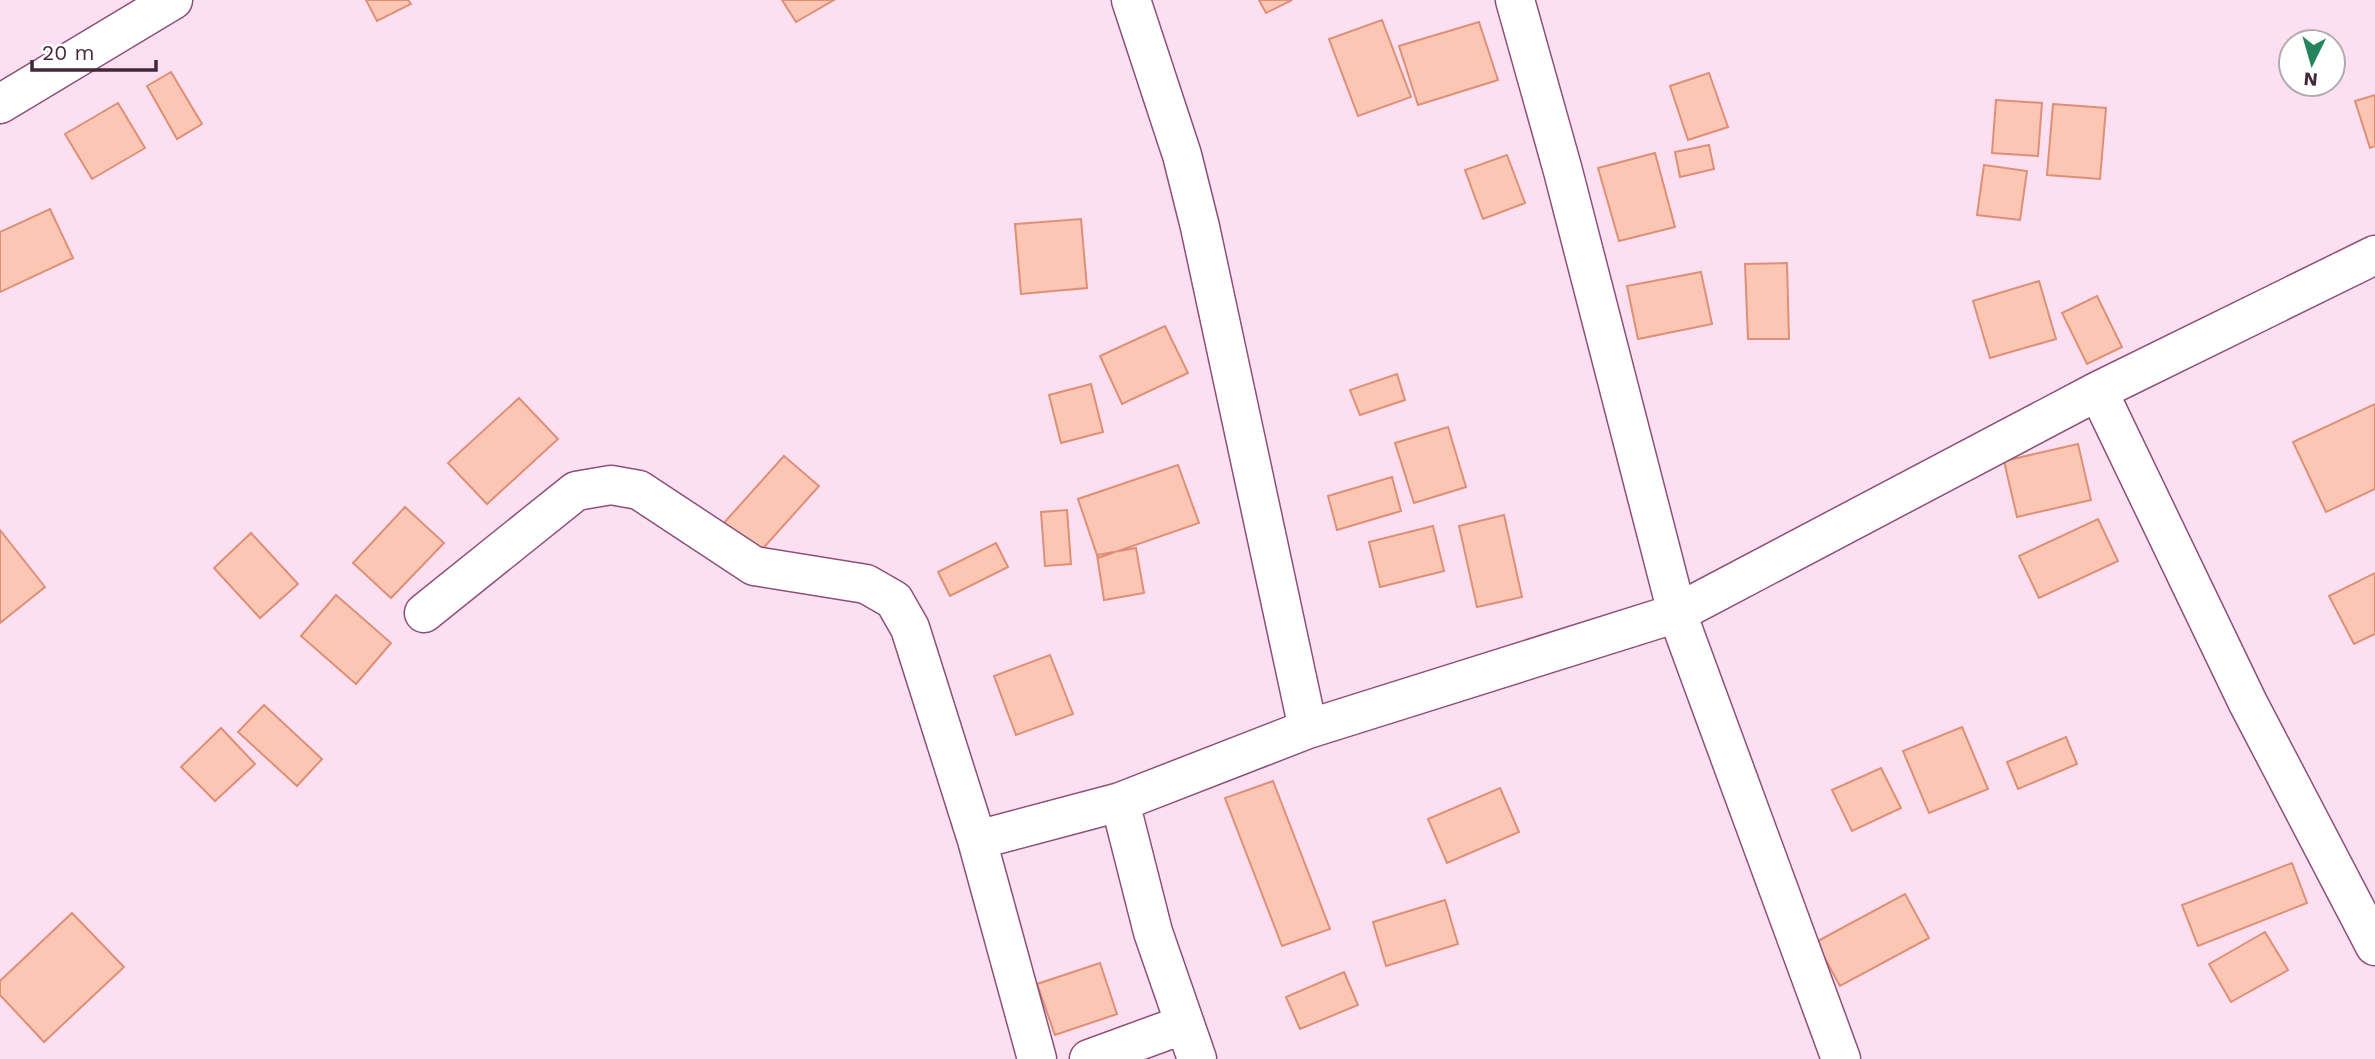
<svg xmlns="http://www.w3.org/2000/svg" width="2375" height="1059" font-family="'Work Sans',sans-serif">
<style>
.building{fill:#fbc6b3;stroke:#dd9075;stroke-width:2}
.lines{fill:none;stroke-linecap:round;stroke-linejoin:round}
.minor-casing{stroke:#8e4f79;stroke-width:41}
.minor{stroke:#fff;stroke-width:38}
</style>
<rect width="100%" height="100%" fill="#fcdff1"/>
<path class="building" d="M366,0h42l3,4 -34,17z
M782,0h52l-38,22z
M1259,0h33l-26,13z
M1382,20l29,77 -53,19 -29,-77z
M1479,22l19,58 -80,25 -19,-59z
M171,72l31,52 -25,15 -30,-53z
M1709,73l19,54 -40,13 -18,-54z
M2375,95v51l-5,2 -15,-47z
M1996,100l46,3 -4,53 -46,-3z
M118,103l27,45 -53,31 -27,-45z
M2053,104l53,4 -6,71 -53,-4z
M1709,145l5,24 -34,8 -5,-25z
M1655,153l20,74 -56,14 -21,-73z
M1507,155l18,48 -42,16 -18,-49z
M1984,165l43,6 -7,49 -43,-5z
M50,209l23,49 -73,34v-60z
M1081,219l6,69 -66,6 -6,-70z
M1787,263l2,76h-41l-3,-75z
M1701,272l11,52 -74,15 -11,-53z
M2039,281l17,58 -66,19 -17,-57z
M2097,296l25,51 -35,17 -25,-51z
M1165,326l23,47 -66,31 -22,-48z
M1397,374l8,26 -45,15 -10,-25z
M1091,384l12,48 -42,11 -12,-48z
M519,398l39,41 -71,65 -39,-41z
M2375,404v85l-49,23 -33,-70z
M1448,427l18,60 -52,16 -19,-60z
M2078,444l13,56 -74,17 -13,-56z
M784,456l35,30 -61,68 -35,-30z
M1178,465l21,58 -101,35 -20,-59z
M1392,477l9,34 -64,19 -9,-34z
M405,507l39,36 -53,55 -38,-35z
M1067,510l4,54 -26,2 -4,-54z
M1504,515l18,82 -45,10 -18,-81z
M2098,519l20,42 -79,37 -20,-42z
M1433,526l11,45 -64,16 -11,-45z
M0,530l45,57 -45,36z
M251,533l47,51 -38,34 -46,-50z
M996,543l12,24 -58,29 -12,-24z
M1136,548l8,45 -40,7 -7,-45z
M2375,573v61l-21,10 -25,-48z
M336,595l55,48 -35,41 -55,-48z
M1050,655l23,59 -57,21 -22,-59z
M264,705l58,54 -25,27 -59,-54z
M1962,727l26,62 -59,24 -26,-62z
M221,728l34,36 -40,37 -34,-34z
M2066,737l11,27 -59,25 -11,-27z
M1881,768l20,40 -49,23 -20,-41z
M1273,781l57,148 -48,17 -57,-148z
M1500,788l19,44 -72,31 -19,-44z
M2292,863l15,40 -109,43 -16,-41z
M1905,894l24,44 -89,48 -24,-44z
M1445,900l13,44 -72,22 -13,-44z
M72,913l52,54 -80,75 -44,-47v-14z
M2265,932l23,38 -57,32 -22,-38z
M1100,963l17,51 -62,21 -18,-51z
M1344,972l14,33 -58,24 -14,-32z"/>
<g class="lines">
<g class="minor-casing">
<path id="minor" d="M1131,0l51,155 18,72 108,502
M1515,0l48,171 114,442 164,446
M0,104l173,-104
M2098,391l150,312 127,243
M424,613l152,-122 35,-6 28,5 115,76 112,18 28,16 16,28 67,212 60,219
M1120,802l33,130 44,127
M977,840l143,-38 188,-73 369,-116 421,-222 277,-136
M1089,1059l96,-35"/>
</g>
<use href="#minor" class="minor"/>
</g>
<g transform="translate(2312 63) rotate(185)"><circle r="33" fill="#ffffff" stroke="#b4a9b0" stroke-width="2"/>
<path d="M0-5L12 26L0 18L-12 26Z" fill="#25845b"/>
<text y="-10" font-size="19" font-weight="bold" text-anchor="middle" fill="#432739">N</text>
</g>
<path d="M32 60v10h124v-10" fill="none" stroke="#432739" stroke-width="3.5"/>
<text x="42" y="60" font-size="21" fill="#432739" stroke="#ffffff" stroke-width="5" paint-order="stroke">20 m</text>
</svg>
